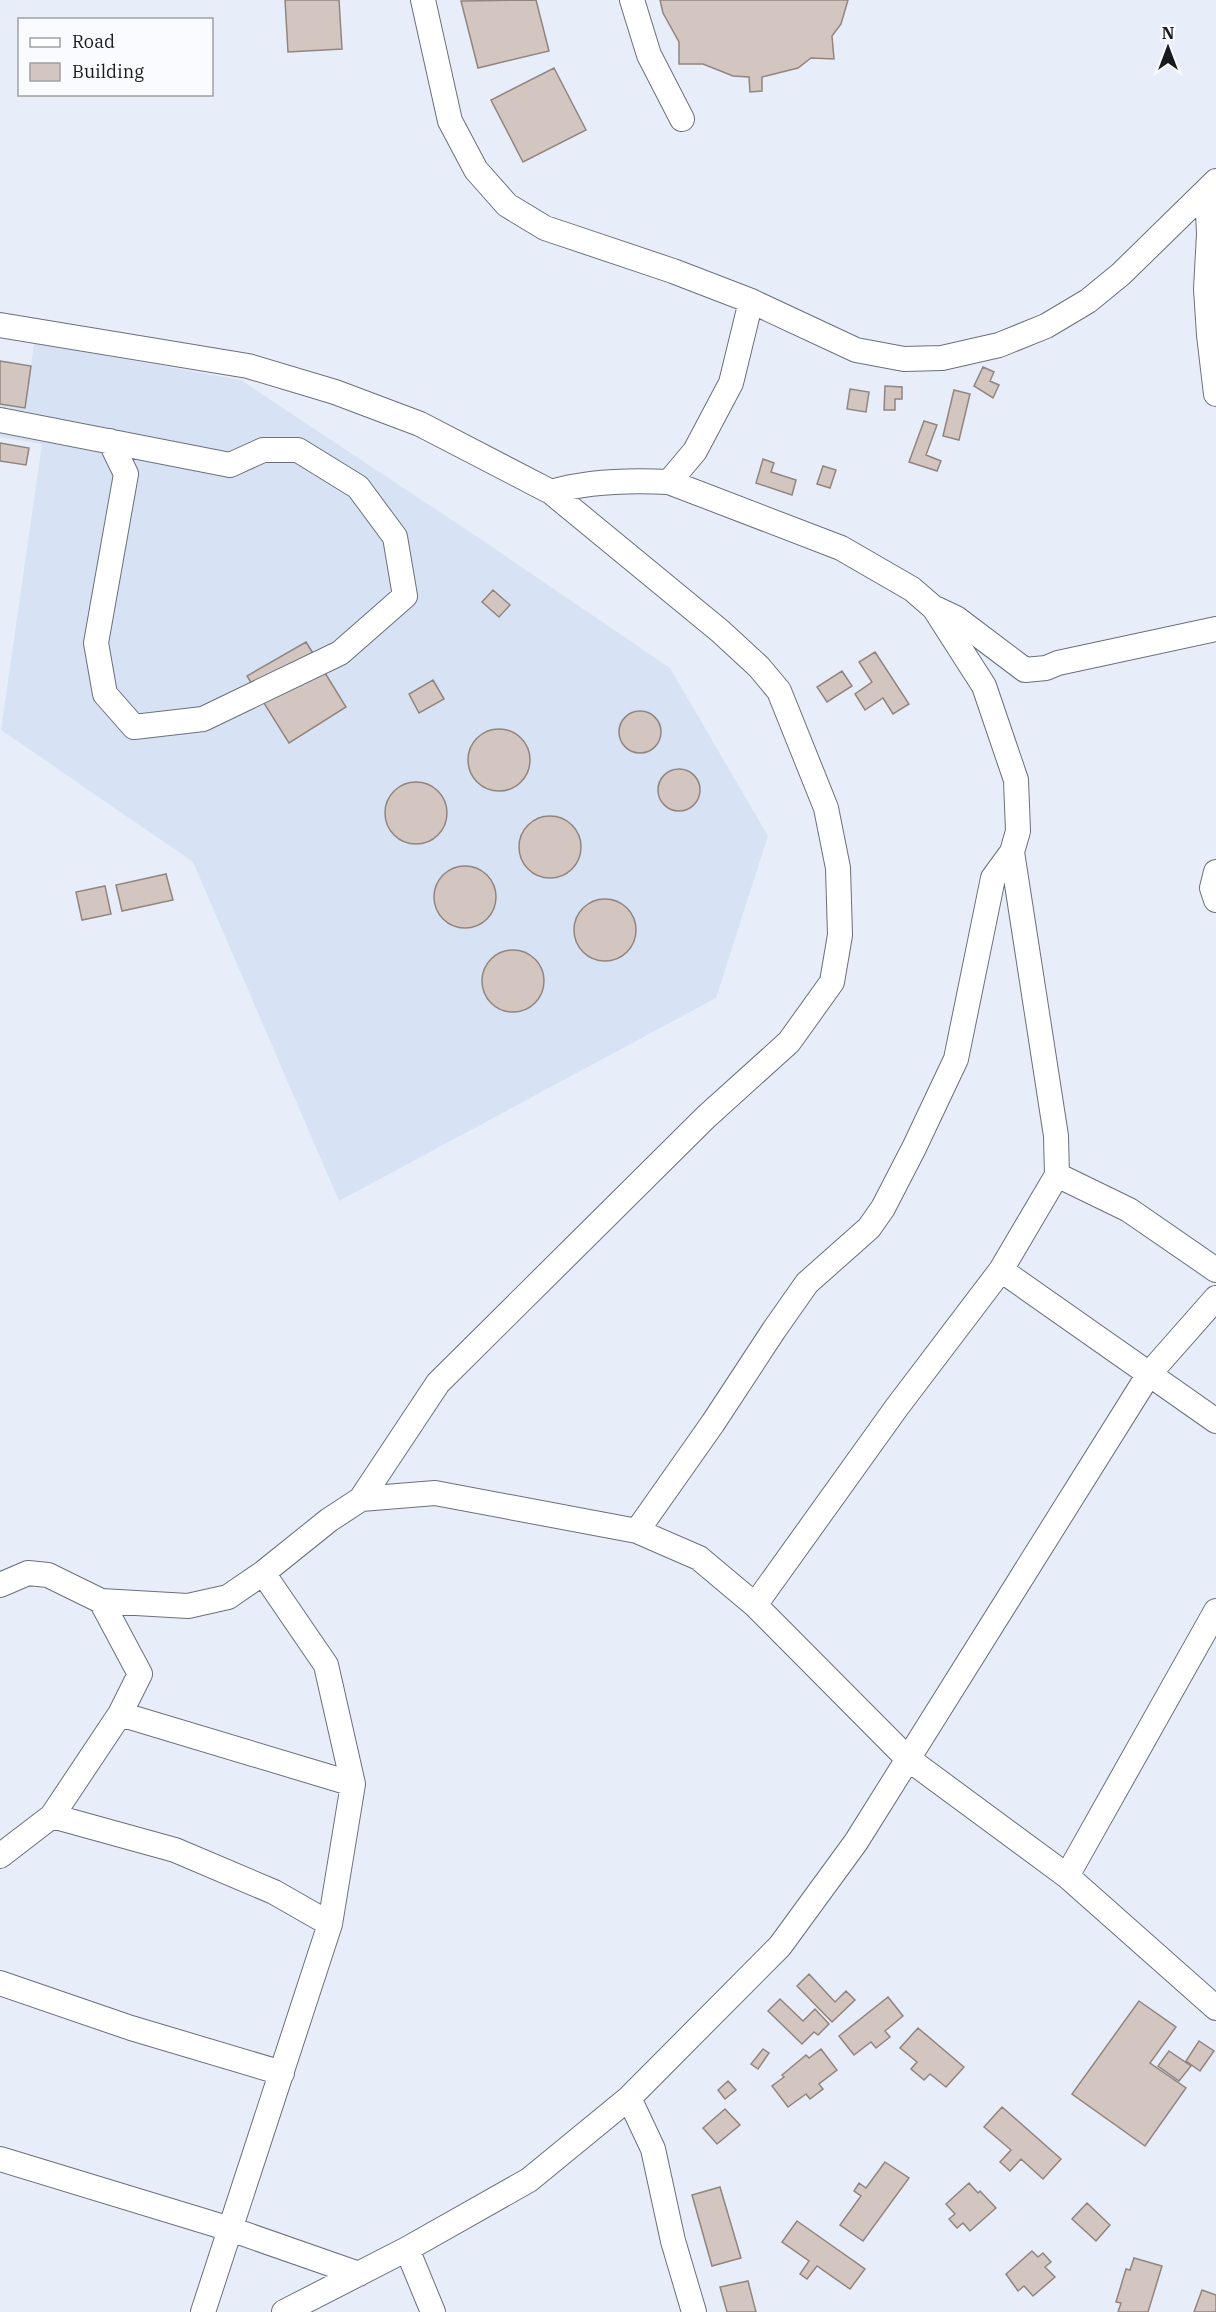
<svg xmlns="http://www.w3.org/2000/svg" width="1216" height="2312" font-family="'IBM Plex Serif',serif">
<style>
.built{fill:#d7e3f5}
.building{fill:#d3c5bf;stroke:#92857f;stroke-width:1.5}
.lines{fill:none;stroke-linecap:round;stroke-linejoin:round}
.minor-casing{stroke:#6a707b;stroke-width:26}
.minor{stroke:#fff;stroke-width:24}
</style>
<rect width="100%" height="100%" fill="#e7eefa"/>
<path class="built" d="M34,343l207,37 247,164 182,124 98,168 -52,162 -377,203 -146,-339 -192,-132 41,-286 -42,-7v-76l31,4z"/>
<path class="building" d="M285,0h54l3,49 -54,3z
M536,0l13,51 -71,17 -17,-67z
M660,0h188l-7,24 -9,12 2,23 -23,-1 -13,10 -36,9v14l-12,1 -1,-15 -16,-1 -30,-12h-24v-22l-16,-29z
M554,68l32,62 -63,32 -32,-62z
M0,361l31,5 -6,42 -25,-4z
M983,367l11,5 -4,9 9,4 -6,13 -19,-12z
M885,386l17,1v12h-7v11h-11z
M850,389l19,3 -3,20 -19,-3z
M954,390l16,4 -11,46 -16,-4z
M924,421l13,4 -11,30 15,6 -4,10 -28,-9z
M0,443l29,5 -3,17 -26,-4z
M763,459l11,4 -3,9 25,8 -4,15 -36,-12z
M823,466l13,4 -6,18 -13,-4z
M493,590l17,15 -11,12 -17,-15z
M306,642l40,65 -57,36 -42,-67z
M875,652l34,52 -16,10 -10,-16 -18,12 -10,-16 17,-12 -13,-20z
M842,671l10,15 -25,16 -10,-15z
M433,680l11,19 -25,14 -10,-19z
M619 732a21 21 0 1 1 42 0a21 21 0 1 1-42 0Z
M468 760a31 31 0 1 1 62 0a31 31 0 1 1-62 0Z
M658 790a21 21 0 1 1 42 0a21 21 0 1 1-42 0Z
M385 813a31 31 0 1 1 62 0a31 31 0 1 1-62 0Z
M519 847a31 31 0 1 1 62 0a31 31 0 1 1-62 0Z
M434 897a31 31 0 1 1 62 0a31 31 0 1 1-62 0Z
M166,874l7,26 -51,11 -6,-26z
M105,886l6,28 -29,6 -6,-28z
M574 930a31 31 0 1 1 62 0a31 31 0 1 1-62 0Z
M482 981a31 31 0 1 1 62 0a31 31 0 1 1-62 0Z
M809,1974l26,28 11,-11 9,9 -23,22 -35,-36z
M888,1997l15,19 -18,15 5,6 -14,11 -5,-6 -17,13 -15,-19z
M780,1999l23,22 12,-12 14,15 -11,11 -4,-3 -12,12 -34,-33z
M1139,2001l37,26 -26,36 36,25 -41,58 -73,-52z
M918,2028l46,39 -18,20 -16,-13 -6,6 -13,-11 6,-7 -17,-14z
M1199,2041l15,10 -14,20 -14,-10z
M763,2049l6,4 -11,16 -7,-5z
M821,2049l16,21 -18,14 4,5 -13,10 -4,-5 -18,13 -16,-21 12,-9 -2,-2 24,-20 3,3z
M1169,2051l22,15 -12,15 -21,-15z
M728,2081l8,9 -11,9 -7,-9z
M1002,2107l59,52 -18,20 -22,-20 -11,12 -10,-9 11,-12 -27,-23z
M725,2109l15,16 -23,19 -14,-16z
M885,2162l24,16 -46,63 -23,-16 21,-29 -7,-5 5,-8 7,5z
M969,2183l9,10 2,-2 16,17 -26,23 -7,-8 -6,5 -8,-9 6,-5 -9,-10z
M720,2187l21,71 -29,8 -20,-71z
M1087,2203l23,22 -14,16 -24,-22z
M797,2221l68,48 -15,20 -33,-23 -10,13 -7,-5 9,-13 -27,-19z
M1032,2251l6,6 5,-4 8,9 -6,5 10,10 -22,19 -9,-10 -6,5 -12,-17z
M1134,2258l28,8 -14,46h-30l3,-9 -5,-1 10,-33 4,1z
M748,2281l8,31h-29l-7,-25z
M1202,2290l14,5v17h-22z"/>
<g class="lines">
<g class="minor-casing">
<path id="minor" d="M423,0l27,121 26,49 31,35 38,23 128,43 78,30 105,49 48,9 38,-1 57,-13 47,-19 42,-25 33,-27 95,-93
M632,0l17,55 33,64
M1207,190l2,44 -3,55 3,46 7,59
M751,301l-20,82 -36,68 -26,31 172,66 71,41 22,19 50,78 32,94 2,51 -6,21 44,284 1,39 -56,95 -104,137 -142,198
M0,325l248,41 87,26 85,32 131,68 169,139 39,36 20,24 47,117 12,60 2,67 -8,47 -43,60 -83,75 -268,266 -77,116 -32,21 -66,53 -35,24 -40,9 -87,-5 -53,-26 -20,-2 -28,12
M0,420l230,45 33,-15h35l60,37 37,50 10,59 -65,57 -137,66 -69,8 -29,-33 -9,-51 30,-169 -16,-33
M551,492c37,-11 79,-12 118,-10
M937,609l19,9 69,52 21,-2 12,-5 158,-34
M1216,872l-4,16 4,12
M1057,1175l72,35 87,60
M1001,1270l215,151
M361,1499l74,-6 202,38 62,27 56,47 152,153 160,118 149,132
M637,1531l76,-108 61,-93 33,-47 62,-55 14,-20 31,-60 42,-89 37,-181 19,-26
M120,1714l233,70
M52,1816l123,34 99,42 56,32
M0,1856l52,-40 68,-102 20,-40 -39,-73
M1067,1876l149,-265
M0,1983l131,45 151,45
M629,2098l24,51 20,92 21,71
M0,2159l230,70 129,45
M407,2249l26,63
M203,2312l127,-388 23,-140 -27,-119 -63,-92
M284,2312l123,-63 122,-69 100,-82 151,-152 76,-104 293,-468 67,-76"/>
</g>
<use href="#minor" class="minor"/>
</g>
<rect x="18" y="18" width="195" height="78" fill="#fafbfe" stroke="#9fa1a4" stroke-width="1.5"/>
<rect x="30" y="38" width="30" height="9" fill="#ffffff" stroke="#9fa1a4" stroke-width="1.5"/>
<text x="72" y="48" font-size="18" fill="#171a1e">Road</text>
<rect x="30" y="63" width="30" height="18" fill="#d3c5bf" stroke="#9fa1a4" stroke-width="1.5"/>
<text x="72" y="78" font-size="18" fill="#171a1e">Building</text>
<g transform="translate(1168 48)" stroke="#fafbfe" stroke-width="4.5" paint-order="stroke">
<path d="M0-4.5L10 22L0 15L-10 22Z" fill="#171a1e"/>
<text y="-9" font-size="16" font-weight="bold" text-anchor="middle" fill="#171a1e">N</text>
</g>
</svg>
